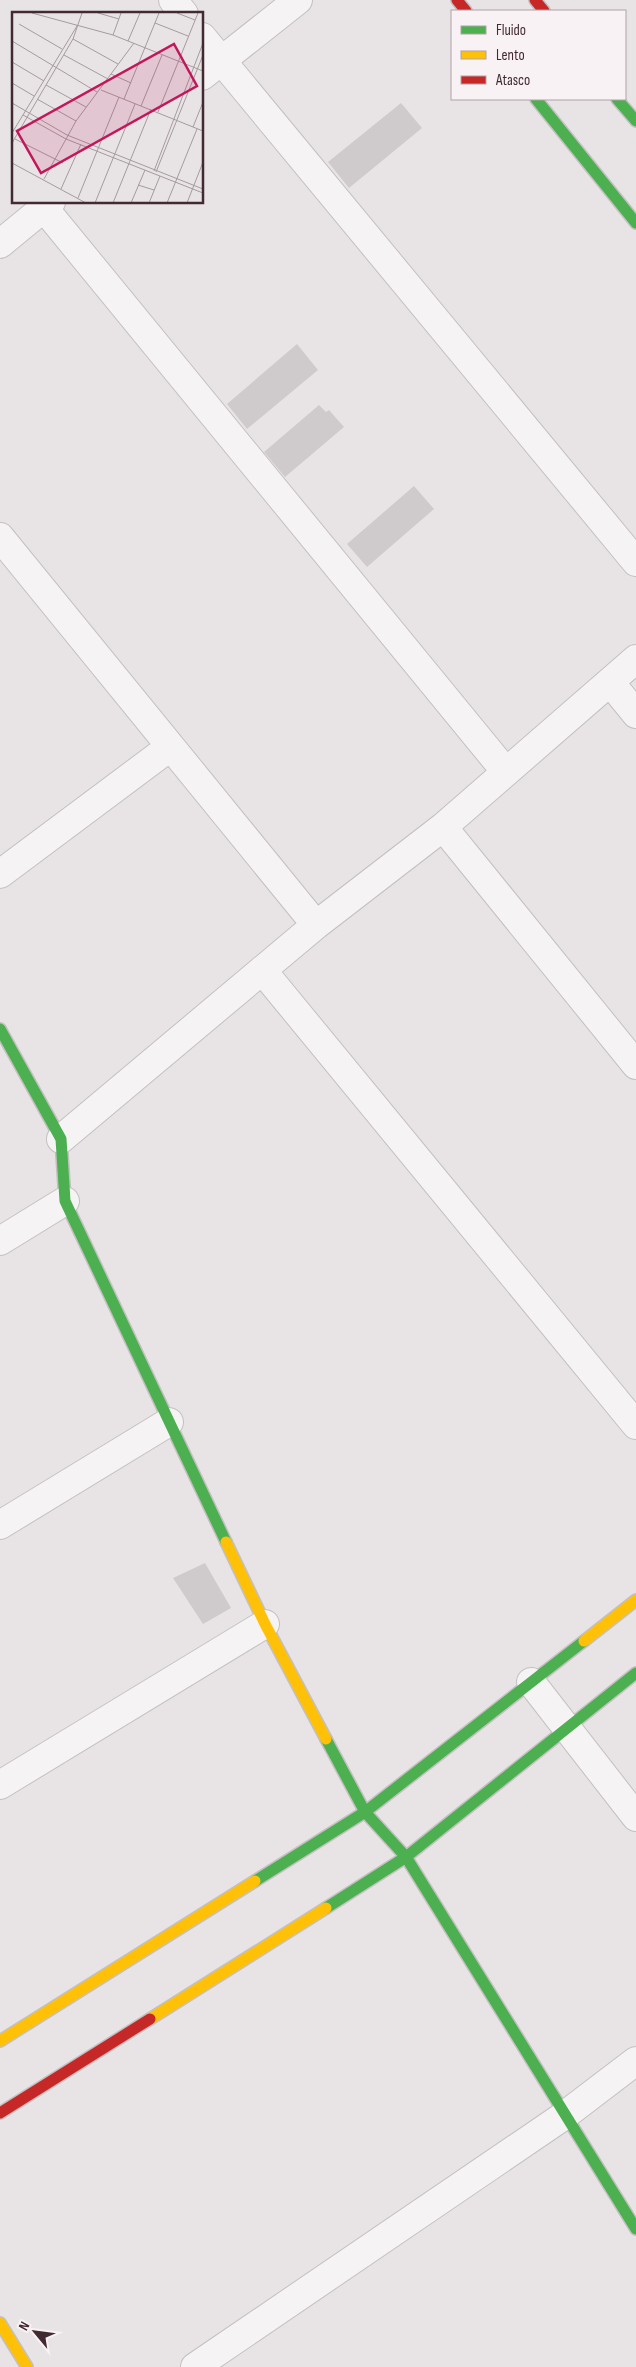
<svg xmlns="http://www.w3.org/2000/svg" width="636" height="2367" font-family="'Sofia Sans Condensed',sans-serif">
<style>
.building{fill:#cfcacc}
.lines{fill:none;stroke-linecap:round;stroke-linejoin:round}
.street-casing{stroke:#c4c0c1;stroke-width:30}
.fast-casing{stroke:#c4c0c1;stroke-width:14}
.slow-casing{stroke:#c4c0c1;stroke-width:14}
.jam-casing{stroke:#c4c0c1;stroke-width:14}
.street{stroke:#f5f3f4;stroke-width:28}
.fast{stroke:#4caf50;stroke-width:11}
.slow{stroke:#ffc107;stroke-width:11}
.jam{stroke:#c62828;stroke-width:11}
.inset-road{fill:none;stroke:#a69a9e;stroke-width:1}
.view{fill:#c2185b;fill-opacity:0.15;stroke:#c2185b;stroke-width:2.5}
.inset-edge{fill:none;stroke:#422a31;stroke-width:2.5}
</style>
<rect width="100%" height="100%" fill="#e8e4e6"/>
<path class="building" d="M401,103l21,25 -73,60 -21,-26z
M297,344l21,26 -71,59 -20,-25z
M319,405l7,7 3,-2 15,17 -59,50 -21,-25z
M414,486l20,23 -67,58 -20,-23z
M205,1563l26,45 -28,16 -30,-46z"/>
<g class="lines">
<g class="street-casing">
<path id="street" d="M173,0l11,14
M202,37l434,525
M202,76l96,-76
M44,208l462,564
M0,244l51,-42
M0,537l316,388
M610,682l26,32
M443,827l193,238
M0,874l170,-127
M262,970l374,455
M61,1139l255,-214 127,-98 193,-168
M0,1241l65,-40
M0,1525l169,-103
M531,1682l105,135
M0,1785l265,-161
M195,2367l370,-252 71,-54"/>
</g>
<g class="fast-casing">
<path id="fast" d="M536,99l100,124
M617,99l19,22
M0,1029l61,110 4,62 161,341
M326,1739l39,73 41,45 230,372
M255,1881l110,-69 219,-171
M326,1908l80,-51 230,-184"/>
</g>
<g class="slow-casing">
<path id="slow" d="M226,1542l39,82 61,115
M584,1641l52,-41
M150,2019l176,-111
M0,2041l255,-160
M0,2323l27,44"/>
</g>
<g class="jam-casing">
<path id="jam" d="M457,0l9,11
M535,0l9,11
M0,2113l150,-94"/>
</g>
<use href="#street" class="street"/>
<use href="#fast" class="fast"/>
<use href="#slow" class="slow"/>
<use href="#jam" class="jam"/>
</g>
<g transform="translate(12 12)">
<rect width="191" height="191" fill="#e8e4e6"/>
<path class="inset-road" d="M20,1l81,22 90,36M86,1l21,6M165,1l18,7M143,11l33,13M7,12l43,25M101,23l8,-22M61,27l45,25M0,29l85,51M116,29l12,-28M52,43l44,24M0,50l32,19M99,62l20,9M0,71l22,13M34,73l40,22M89,78l102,41M25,87l39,22M112,87l35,-86M0,91l55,32 136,54M129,94l21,-51M146,100l40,-99M11,103l43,24 137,54M181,115l10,-25M0,121l65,-107M3,127l48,24M0,131l61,-104 9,-26M0,151l74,40M142,159l49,-128M144,160l47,-117M32,167l32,-58 58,-78M126,173l16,5M49,177l20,-45M66,186l41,-101M83,191l40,-99M101,191l38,-94M119,191l14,-33M137,191l11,-27M155,191l30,-74M175,191l16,-41"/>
<path class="view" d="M162,32l23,42 -156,87 -24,-42z"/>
<rect width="191" height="191" class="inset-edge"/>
</g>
<rect x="451" y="10" width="175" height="90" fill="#f8f2f4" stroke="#afa2a6"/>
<rect x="461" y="26" width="25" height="8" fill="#4caf50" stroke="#afa2a6"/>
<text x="496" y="35" font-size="15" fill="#422a31">Fluido</text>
<rect x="461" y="51" width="25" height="8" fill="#ffc107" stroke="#afa2a6"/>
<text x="496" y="60" font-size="15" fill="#422a31">Lento</text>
<rect x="461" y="76" width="25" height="8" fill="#c62828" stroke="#afa2a6"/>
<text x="496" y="85" font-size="15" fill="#422a31">Atasco</text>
<g transform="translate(35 2332) rotate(299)" stroke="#f8f2f4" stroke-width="4" paint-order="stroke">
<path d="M0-4L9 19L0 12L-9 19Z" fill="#422a31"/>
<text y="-8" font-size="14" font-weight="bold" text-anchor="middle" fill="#422a31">N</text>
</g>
</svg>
